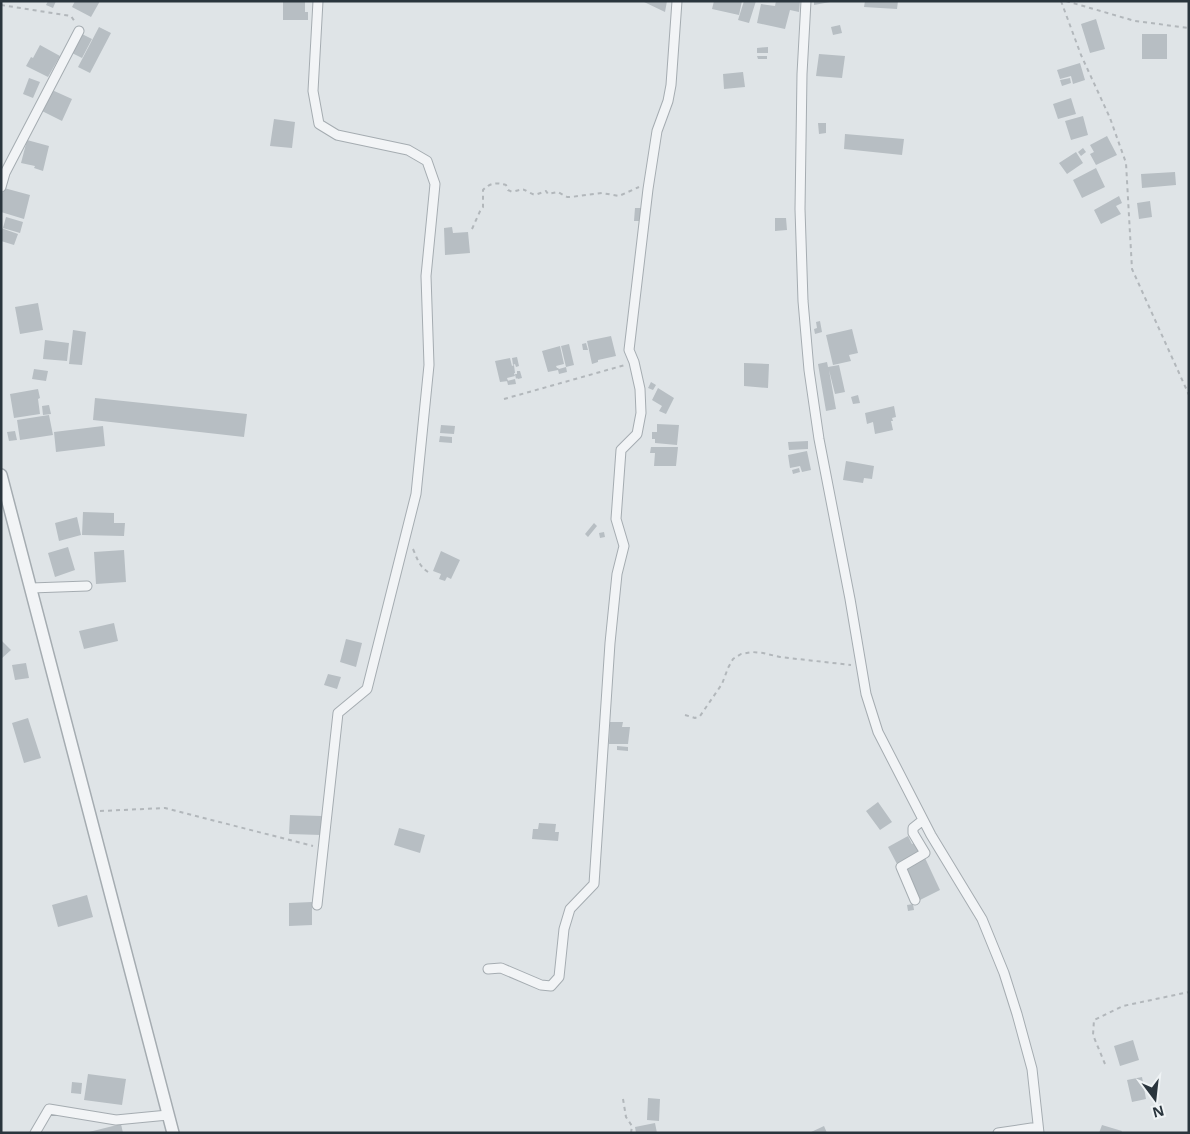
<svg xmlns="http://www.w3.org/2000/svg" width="1190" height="1134" font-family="'Noto Sans',sans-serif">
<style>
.building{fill:#b7bec3}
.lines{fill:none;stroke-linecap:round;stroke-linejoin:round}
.minor-casing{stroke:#a5acb1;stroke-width:11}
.tertiary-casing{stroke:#a5acb1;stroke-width:14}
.path{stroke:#b2b7bb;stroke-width:2;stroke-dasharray:4 4;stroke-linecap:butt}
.minor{stroke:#f2f4f6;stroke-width:9}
.tertiary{stroke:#f2f4f6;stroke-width:11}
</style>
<rect width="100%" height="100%" fill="#dfe4e7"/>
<path class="building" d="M48,1h8l-3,7 -7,-3z
M75,1h25l-9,16 -19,-10z
M283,1h22v11h3v8h-25z
M642,1h25l-2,11z
M714,1h28l-3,14 -27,-6z
M744,1h12l-7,22 -11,-3z
M776,1h24l-1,11 -9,-2 -5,19 -28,-6 4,-19 14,2z
M814,1h16v1l-16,3z
M865,1h33l-1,8 -33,-2z
M1096,19l9,30 -15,4 -9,-29z
M840,25l2,8 -9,2 -2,-8z
M99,27l12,6 -21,40 -12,-6z
M82,34l10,5 -10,19 -10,-5z
M1142,34h25v25h-25z
M40,45l20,11 -12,21 -22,-11 5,-9 2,1z
M768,47v6h-11v-5z
M819,54l26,2 -3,22 -26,-2z
M757,56h10v3h-9z
M1080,63l5,17 -12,4 -2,-8 -11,3 -3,-9z
M743,72l2,15 -21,2 -1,-15z
M29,78l11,4 -7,16 -10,-4z
M1070,78l1,5 -9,3 -2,-6z
M52,90l20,9 -10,22 -20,-10z
M1071,98l5,16 -18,5 -5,-15z
M1083,116l5,19 -17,5 -6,-19z
M274,119l21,3 -3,26 -22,-2z
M818,123h8v10l-7,1z
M845,134l59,5 -2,16 -58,-6z
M1107,136l10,19 -21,10 -6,-11 4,-2 -4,-7z
M27,140l22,6 -6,25 -9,-3 1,-2 -14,-3z
M1083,148l3,4 -5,4 -3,-4z
M1076,152l7,11 -16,11 -8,-11z
M1096,168l9,19 -23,11 -9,-18z
M1175,172l1,13 -34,3 -1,-14z
M4,188l26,7 -6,24 -23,-7v-16z
M1119,196l3,7 -6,3 5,8 -20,10 -7,-14z
M1150,201l2,16 -13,2 -2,-16z
M635,208h6v13h-7z
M6,217l17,5 -3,11 -17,-5z
M775,218h11l1,12 -12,1z
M452,227l1,6 15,-1 2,21 -25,2 -1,-27z
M1,228l17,6 -4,11 -13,-4z
M38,303l5,27 -23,4 -5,-27z
M820,321l2,11 -7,2 -1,-5 3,-1 -1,-6z
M852,329l6,24 -9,2 2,6 -18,4 -7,-30z
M73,330l13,2 -4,33 -13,-1z
M611,336l5,20 -18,4v2l-6,2 -5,-23z
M45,340l24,3 -2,18 -24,-2z
M586,343l2,7h-5l-1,-6z
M569,344l5,21 -8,2 -5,-21z
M560,346l4,18 -8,2 1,2h1l1,1 7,-2 1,5 -8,2 -1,-4 -10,2 -6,-21z
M517,357l2,9 -3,1 -1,-3 -2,1 -1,-7z
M510,358l2,8 2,-1 1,8h-1l1,3 -8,2 1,3 -8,1 -5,-21z
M827,362l1,5 11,-2 6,27 -10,2 -6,-24 7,39 -10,2 -8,-47z
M744,363l25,1 -1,24 -24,-2z
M34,369l14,2 -2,10 -14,-2z
M517,371h3l2,7 -4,1 -1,-1 -1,1 -1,-5h2z
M515,379l1,5 -8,1 -1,-4z
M651,382l5,3 -3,5 -5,-2z
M658,388l16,10 -8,16 -7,-3 3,-5 -10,-6z
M38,389l2,9 -2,1 2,15 -26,4 -4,-24z
M858,395l2,8 -7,1 -2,-7z
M95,398l152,16 -3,23 -151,-17z
M49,405l2,9 -8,1 -1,-9z
M894,406l2,11 -4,1 1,3h-2l2,9 -18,4 -2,-12 -6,2 -2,-11z
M49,415l4,20 -33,5 -3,-20z
M657,424l22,1 -2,20 -22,-2v-4h-3v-7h5z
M441,425l14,1 -1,8 -14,-1z
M103,426l2,20 -49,6 -2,-20z
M15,431l2,9 -8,1 -2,-9z
M440,436l12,1v6l-13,-1z
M808,441v8l-19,1 -1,-8z
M651,447h27l-2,19h-22l1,-13h-5z
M807,451l4,19 -9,2 -2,-6 -10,2 -2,-13z
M846,461l28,5 -2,13 -8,-1 -1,5 -20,-3z
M799,468l1,4 -7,2 -1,-4z
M83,512l31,1v10h11l-1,13 -42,-1z
M77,517l4,18 -22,6 -4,-18z
M594,523l3,3 -9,11 -3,-3z
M604,532l1,5 -5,1 -1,-5z
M68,547l7,23 -20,7 -7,-24z
M124,550l2,32 -30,2 -2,-32z
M441,551l19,9 -9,19 -4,-2 -2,4 -6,-2 2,-5 -8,-3z
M114,623l4,18 -34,8 -5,-18z
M346,639l16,4 -6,24 -16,-5z
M1,640l10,10 -10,9z
M26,663l3,15 -14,2 -3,-15z
M328,674l13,3 -4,12 -13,-4z
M28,718l13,40 -17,5 -12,-40z
M610,722h13l-1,5h8l-2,17h-19z
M617,746l11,1v4l-11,-1z
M878,802l14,20 -12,8 -14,-19z
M290,815l32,1 -1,19 -32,-1z
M539,823l17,1 -1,8h4l-1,9 -26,-2 1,-10h5z
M399,828l26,7 -5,18 -26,-8z
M908,836l4,8 4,-2 5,9 -24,13 -9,-17z
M925,858l15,32 -20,10 -15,-32z
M87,895l6,22 -35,10 -6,-22z
M312,902v23l-23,1v-23z
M913,904l1,6 -6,1 -1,-6z
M1133,1040l6,20 -19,6 -6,-20z
M88,1074l38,5 -4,26 -38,-5z
M1142,1077l4,22 -14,3 -5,-22z
M72,1082l10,1 -1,11 -10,-1z
M648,1098l12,1 -1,22 -12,-1z
M655,1123l2,10h-21l-1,-6z
M121,1124l2,9h-34v-1z
M1102,1125l20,6 -1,2h-22z
M824,1126l3,7h-18z"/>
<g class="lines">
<g class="minor-casing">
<path id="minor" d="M806,1l-4,73 -2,135 3,92 6,69 10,69 31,160 16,95 12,38 53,103 51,84 22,54 13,41 15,55 7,64
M1,187l4,-14 74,-142
M31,588l56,-2
M915,900l-14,-33 24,-14 -12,-20v-5l10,-8
M317,905l21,-192 29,-24 49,-195 13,-129 -3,-89 9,-92 -8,-23 -19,-11 -71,-15 -18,-11 -6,-33 5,-90
M488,969l13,-1 40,17 10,1 8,-9 5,-48 6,-20 24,-25 16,-241 7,-69 7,-28 -8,-27 5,-69 16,-16 4,-21 -1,-24 -6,-27 -5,-12 19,-161 9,-58 11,-30 3,-16 6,-84
M35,1133l14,-24 67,11 52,-5
M998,1133l40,-6"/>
</g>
<g class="tertiary-casing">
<path id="tertiary" d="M1,475l172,658"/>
</g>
<path class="path" d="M1061,1l20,54 29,63 16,45 6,106 57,126
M1066,1l69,20 54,7
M1,5l70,11 4,6
M472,229l9,-20 2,-2v-17c7,-7 13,-8 23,-5l2,5 4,2c16,-5 9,-2 23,3l11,-4 2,3 10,-2 9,5h4l31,-4 17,3 20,-9
M504,399l121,-34
M413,549c4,9 6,17 15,23
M685,715l10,3 5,-2 22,-32 6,-16 5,-9 8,-5 11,-2 11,1 17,4 71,8
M100,811l65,-3 148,38
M1105,1064l-12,-29 1,-15 29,-14 66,-14
M623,1099l3,18 6,9 -1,7"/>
<use href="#minor" class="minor"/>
<use href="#tertiary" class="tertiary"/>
</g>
<rect width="1190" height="1134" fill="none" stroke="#2a353d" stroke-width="5"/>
<g transform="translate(1155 1099) rotate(165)" stroke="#eff3f5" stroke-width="4" paint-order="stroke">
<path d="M0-4L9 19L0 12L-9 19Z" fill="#2a353d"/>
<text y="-8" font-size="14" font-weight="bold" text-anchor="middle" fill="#2a353d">N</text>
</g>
</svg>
